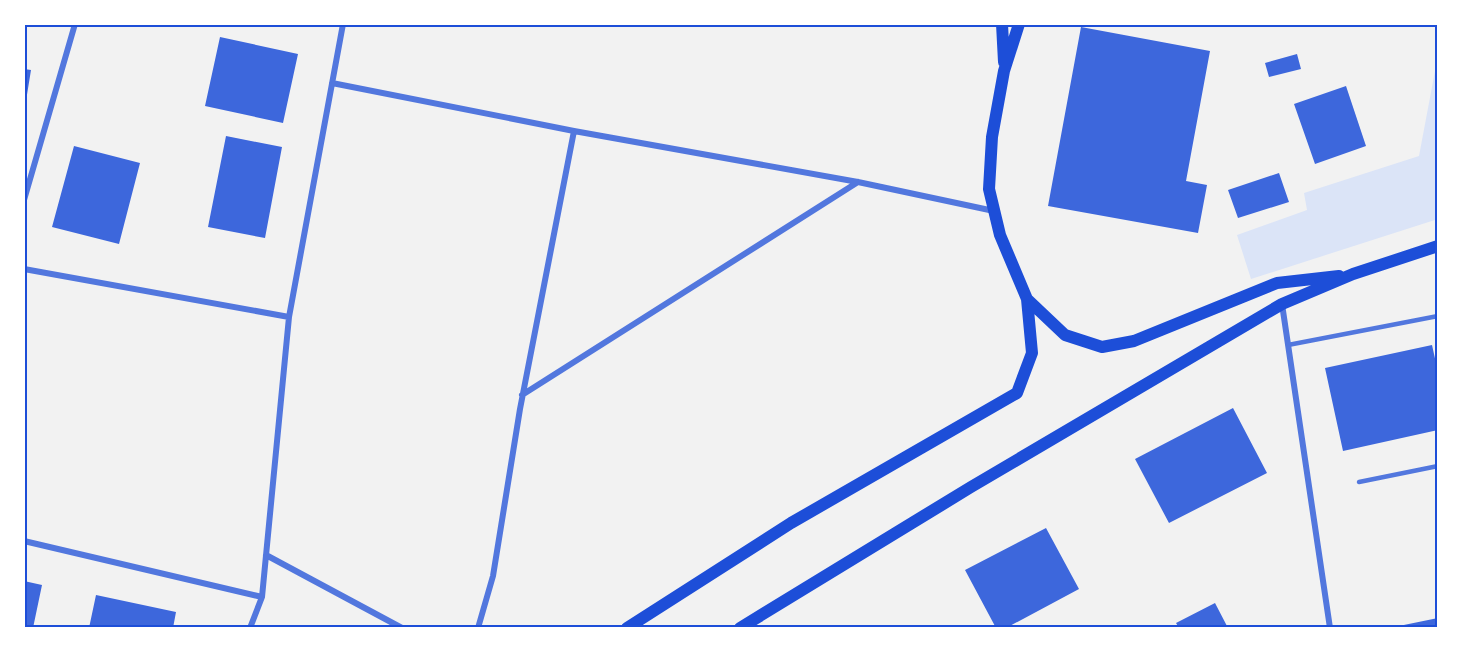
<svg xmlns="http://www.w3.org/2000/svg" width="1462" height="652" font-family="Jost,sans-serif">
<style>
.green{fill:#dbe4f7}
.building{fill:#3d67dc}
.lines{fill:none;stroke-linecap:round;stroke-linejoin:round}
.service{stroke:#5277de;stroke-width:4.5}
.minor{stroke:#5277de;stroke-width:6}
.secondary{stroke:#1d4ed8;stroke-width:12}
.neatline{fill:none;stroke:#1d4ed8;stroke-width:2}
</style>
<rect width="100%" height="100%" fill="#f2f2f2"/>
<path class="green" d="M1438,55v164l-187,60 -14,-44 70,-25 -3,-17 115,-37z"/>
<path class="building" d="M1081,27l129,24 -24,130 21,4 -9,48 -150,-27z
M220,37l78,17 -15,69 -78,-17z
M1297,54l4,15 -32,8 -4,-14z
M24,69l7,1 -6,37h-1z
M1346,86l20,60 -51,18 -21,-60z
M226,136l56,11 -17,91 -57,-11z
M74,146l66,17 -21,81 -67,-17z
M1279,173l10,29 -51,16 -10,-28z
M1432,345l6,27v58l-95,21 -18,-83z
M1233,408l34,65 -98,50 -34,-64z
M1046,528l33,61 -73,39h-10l-31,-58z
M24,581l18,4 -9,43h-9z
M96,595l80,17 -3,16h-84z
M1215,603l13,25h-49l-3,-5z
M1438,618v10h-44v-1z"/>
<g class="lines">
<path class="service" d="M1288,345l150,-29
M1359,482l79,-16"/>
<path class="minor" d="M332,83l242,48 284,51 136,29
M24,200l51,-176
M24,269l265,48
M1282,304l48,324
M522,395l336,-213
M24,541l238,56
M266,555l136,73
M250,628l12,-31 27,-280 54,-293
M478,628l15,-52 27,-167 54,-278"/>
<path class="secondary" d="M1002,24l2,38
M1019,24l-15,47 -12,66 -3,52 11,46 27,64 38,36 37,12 32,-6 143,-58 62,-7
M627,628l164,-105 226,-130 15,-40 -5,-54
M740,628l231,-141 311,-183 71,-30 85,-28"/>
</g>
<rect width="1462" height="652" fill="none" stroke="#ffffff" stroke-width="51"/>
<rect x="26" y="26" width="1410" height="600" class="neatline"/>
</svg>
